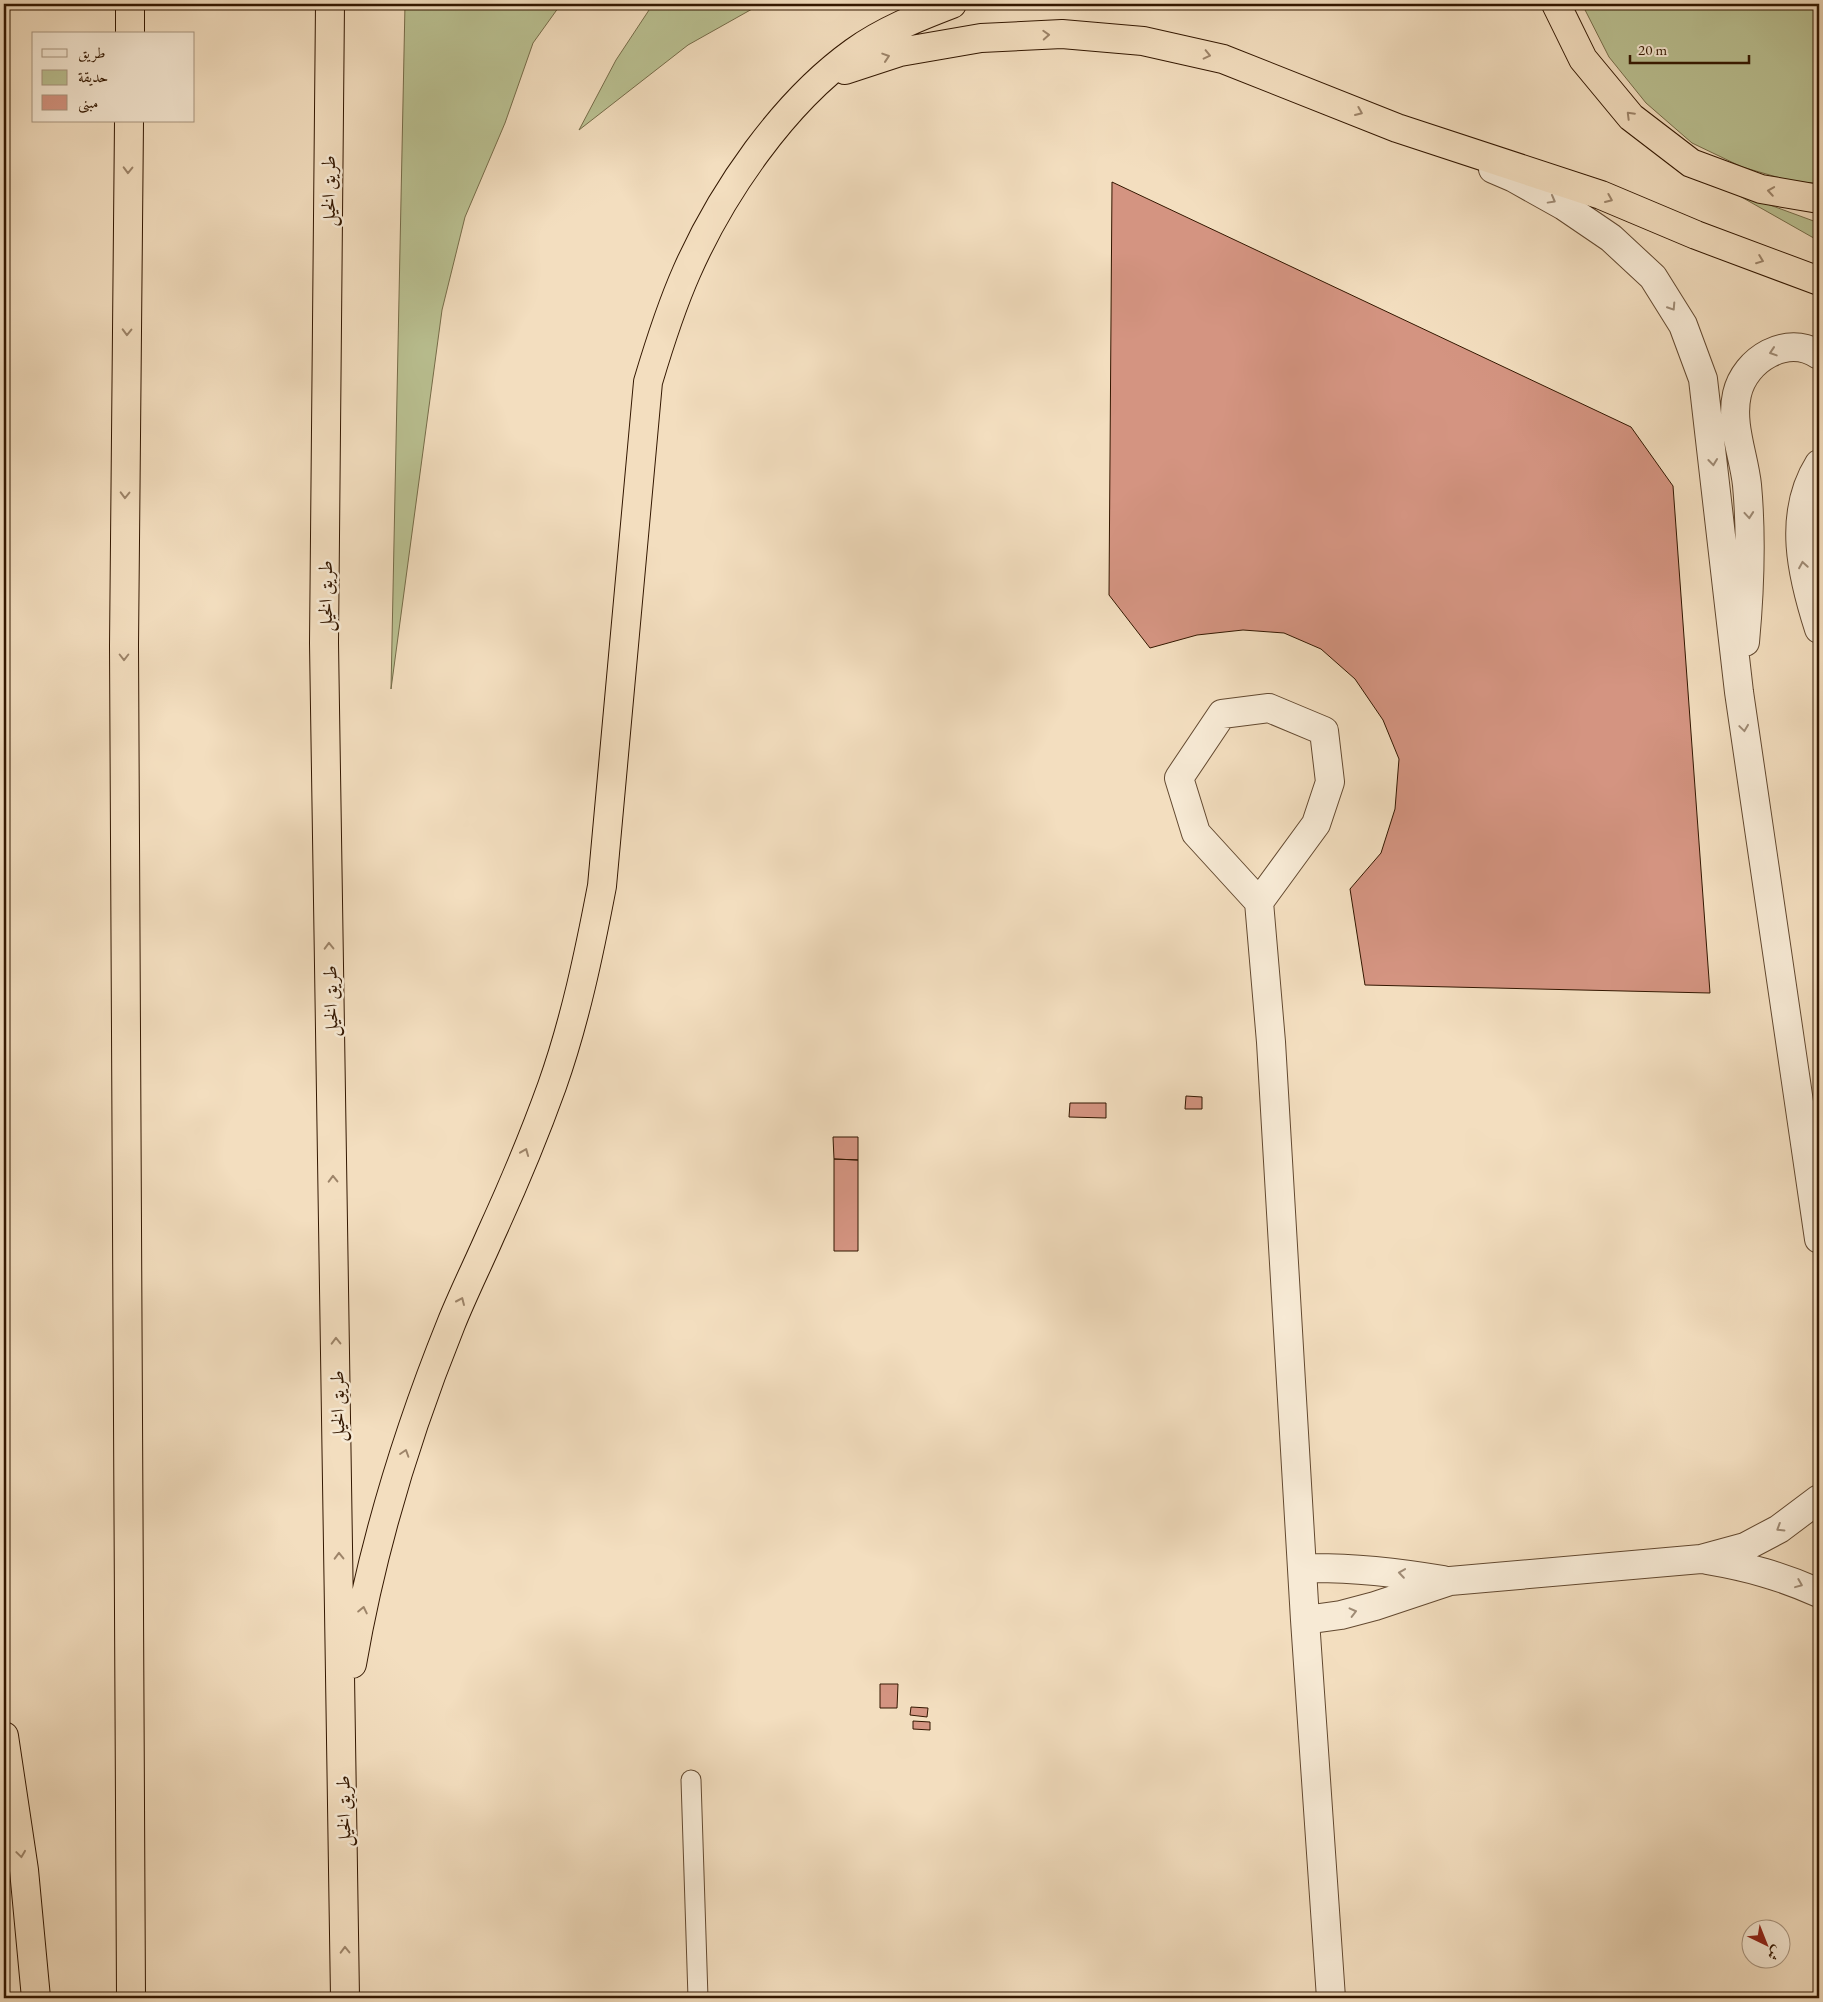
<svg xmlns="http://www.w3.org/2000/svg" width="1823" height="2002" font-family="'EB Garamond',Amiri,serif">
<style>
.green{fill:#bac192;stroke:#766c49}
.building{fill:#d49481;stroke:#331700}
.lines{fill:none;stroke-linecap:round;stroke-linejoin:round}
.service-casing{stroke:#634930;stroke-width:21}
.minor-casing{stroke:#634930;stroke-width:30}
.tertiary-casing{stroke:#634930;stroke-width:30}
.motorway-casing{stroke:#331700;stroke-width:30}
.service{stroke:#f7ead5;stroke-width:19}
.minor{stroke:#f7ead5;stroke-width:28}
.tertiary{stroke:#f7ead5;stroke-width:28}
.motorway{stroke:#f3debf;stroke-width:28}
.oneway{stroke:#9d8469}
.oneway2{stroke:#9f8b75}
.labels{text-anchor:middle;stroke-width:5;stroke-linejoin:round;paint-order:stroke}
.street-label{font-size:19px;fill:#331700;stroke:#f7ead5}
</style>
<rect width="100%" height="100%" fill="#f3debf"/>
<filter id="stains"><feTurbulence type="fractalNoise" baseFrequency=".004" numOctaves="4"/><feColorMatrix values="0 0 0 0 .2 0 0 0 0 .09 0 0 0 0 .02 0 0 0 .5 -.17"/></filter>
<radialGradient id="worn" r=".72"><stop offset=".6" stop-color="#630" stop-opacity="0"/><stop offset="1" stop-color="#630" stop-opacity=".3"/></radialGradient>
<path class="green" d="M405,4h156l-28,39 -28,80 -40,94 -23,93 -51,379z
M653,4h108l-73,41 -109,85 37,-70z
M1582,4h237v179l-25,-1 -52,-15 -50,-24 -46,-40 -37,-46z
M1729,190l90,33v18z"/>
<path class="building" d="M1112,182l519,245 42,59 37,507 -345,-8 -15,-96 31,-36 14,-44 4,-50 -16,-39 -28,-41 -34,-30 -37,-16 -41,-3 -46,5 -47,13 -41,-53z
M1186,1096l16,1v12h-17z
M1070,1103h36v15l-37,-1z
M833,1137h25v23l-24,-1z
M834,1159l24,1v91h-24z
M880,1684h18l-1,24h-17z
M911,1707l17,1 -1,9 -17,-2z
M913,1721l17,1v8l-17,-1z"/>
<g class="lines">
<g class="service-casing">
<path id="service" d="M691,1780l7,218"/>
</g>
<g class="minor-casing">
<path id="minor" d="M1259,902l57,-78 14,-42 -6,-51 -55,-23 -47,6 -43,64 17,55 63,69 12,140 34,578 26,378
M1707,1560c41,7 74,16 112,33
M1302,1568c48,-1 94,4 141,12
M1305,1620l36,-5 34,-9 75,-25 251,-22 44,-12 34,-18 40,-30"/>
</g>
<g class="tertiary-casing">
<path id="tertiary" d="M1493,169l21,9 50,28 47,32 42,39 30,48 20,54 36,313 80,547
M1819,464c-32,51 -17,112 0,165
M1745,642c5,-54 7,-103 2,-157 -3,-29 -17,-61 -10,-91 8,-35 50,-60 82,-39"/>
</g>
<g class="motorway-casing">
<path id="motorway" d="M330,4l-6,639 21,1355
M1556,4l27,55 48,58 60,46 70,26 58,10
M130,34v-30
M845,70l55,-18 81,-14 81,-4 81,7 80,18 174,69 204,67 95,40 123,46
M129,121l-5,525 7,1352
M352,1664c20,-116 55,-231 99,-340 12,-30 27,-60 40,-90 22,-48 43,-98 61,-148 23,-65 37,-132 50,-200l46,-504c11,-37 23,-75 39,-111 35,-79 96,-168 167,-219 29,-21 64,-35 98,-48
M4,1736l20,134 12,128"/>
</g>
<use href="#service" class="service"/>
<use href="#minor" class="minor"/>
<use href="#tertiary" class="tertiary"/>
<use href="#motorway" class="motorway"/>
</g>
<defs><path id="oneway-chevron" d="M-2-3.5L2.5 0L-2 3.5" fill="none" stroke-width="1.6" stroke-linecap="round" stroke-linejoin="round" transform="scale(1.25)"/></defs>
<g class="oneway">
<use href="#oneway-chevron" transform="translate(1046 35) rotate(-3)"/>
<use href="#oneway-chevron" transform="translate(1207 55) rotate(13)"/>
<use href="#oneway-chevron" transform="translate(886 57) rotate(-18)"/>
<use href="#oneway-chevron" transform="translate(1359 112) rotate(23)"/>
<use href="#oneway-chevron" transform="translate(1630 115) rotate(-135)"/>
<use href="#oneway-chevron" transform="translate(128 170) rotate(91)"/>
<use href="#oneway-chevron" transform="translate(1771 191) rotate(-171)"/>
<use href="#oneway-chevron" transform="translate(1609 199) rotate(23)"/>
<use href="#oneway-chevron" transform="translate(1760 260) rotate(21)"/>
<use href="#oneway-chevron" transform="translate(127 332) rotate(91)"/>
<use href="#oneway-chevron" transform="translate(125 495) rotate(91)"/>
<use href="#oneway-chevron" transform="translate(124 657) rotate(90)"/>
<use href="#oneway-chevron" transform="translate(329 946) rotate(-91)"/>
<use href="#oneway-chevron" transform="translate(525 1152) rotate(-68)"/>
<use href="#oneway-chevron" transform="translate(333 1179) rotate(-91)"/>
<use href="#oneway-chevron" transform="translate(461 1301) rotate(-66)"/>
<use href="#oneway-chevron" transform="translate(336 1341) rotate(-91)"/>
<use href="#oneway-chevron" transform="translate(405 1453) rotate(-72)"/>
<use href="#oneway-chevron" transform="translate(339 1556) rotate(-91)"/>
<use href="#oneway-chevron" transform="translate(363 1610) rotate(-78)"/>
<use href="#oneway-chevron" transform="translate(21 1854) rotate(82)"/>
<use href="#oneway-chevron" transform="translate(345 1950) rotate(-91)"/>
</g>
<g class="oneway2">
<use href="#oneway-chevron" transform="translate(1552 200) rotate(29)"/>
<use href="#oneway-chevron" transform="translate(1672 307) rotate(57)"/>
<use href="#oneway-chevron" transform="translate(1773 352) rotate(162)"/>
<use href="#oneway-chevron" transform="translate(1713 462) rotate(84)"/>
<use href="#oneway-chevron" transform="translate(1749 515) rotate(85)"/>
<use href="#oneway-chevron" transform="translate(1803 565) rotate(-99)"/>
<use href="#oneway-chevron" transform="translate(1744 728) rotate(82)"/>
<use href="#oneway-chevron" transform="translate(1780 1528) rotate(148)"/>
<use href="#oneway-chevron" transform="translate(1402 1573) rotate(-172)"/>
<use href="#oneway-chevron" transform="translate(1799 1584) rotate(22)"/>
<use href="#oneway-chevron" transform="translate(1353 1612) rotate(-14)"/>
</g>
<g class="labels">
<g class="street-label">
<text transform="translate(328 191) rotate(-90)" y="7">طريق الخيل</text>
<text transform="translate(325 596) rotate(-90)" y="7">طريق الخيل</text>
<text transform="translate(330 1001) rotate(-91)" y="7">طريق الخيل</text>
<text transform="translate(337 1406) rotate(-91)" y="7">طريق الخيل</text>
<text transform="translate(343 1811) rotate(-91)" y="7">طريق الخيل</text>
</g>
</g>
<rect width="1823" height="2002" fill="none" stroke="#f3debf" stroke-width="20"/>
<rect x="5" y="5" width="1813" height="1992" fill="none" stroke="#331700" stroke-width="2.5"/>
<rect x="10" y="10" width="1803" height="1982" fill="none" stroke="#331700"/>
<rect x="32" y="32" width="162" height="90" fill="#f7ead5" stroke="#a99680"/>
<rect x="42" y="49" width="25" height="8" fill="#f7ead5" stroke="#a99680"/>
<text x="78" y="58" font-size="15" fill="#331700">طريق</text>
<rect x="42" y="70" width="25" height="15" fill="#bac192" stroke="#a99680"/>
<text x="78" y="82" font-size="15" fill="#331700">حديقة</text>
<rect x="42" y="95" width="25" height="15" fill="#d49481" stroke="#a99680"/>
<text x="78" y="108" font-size="15" fill="#331700">مبنى</text>
<g transform="translate(1766 1944) rotate(137)"><circle r="24" fill="#f7ead5" stroke="#a99680"/>
<path d="M0-4L9 19L0 12L-9 19Z" fill="#8f2418"/>
<text y="-8" font-size="14" font-weight="bold" text-anchor="middle" fill="#331700">ش</text>
</g>
<path d="M1630 55v8h119v-8" fill="none" stroke="#331700" stroke-width="2.5"/>
<text x="1638" y="55" font-size="15" fill="#331700" stroke="#f7ead5" stroke-width="4" paint-order="stroke">20 m</text>
<rect width="100%" height="100%" filter="url(#stains)"/>
<rect width="100%" height="100%" fill="url(#worn)"/>
</svg>
